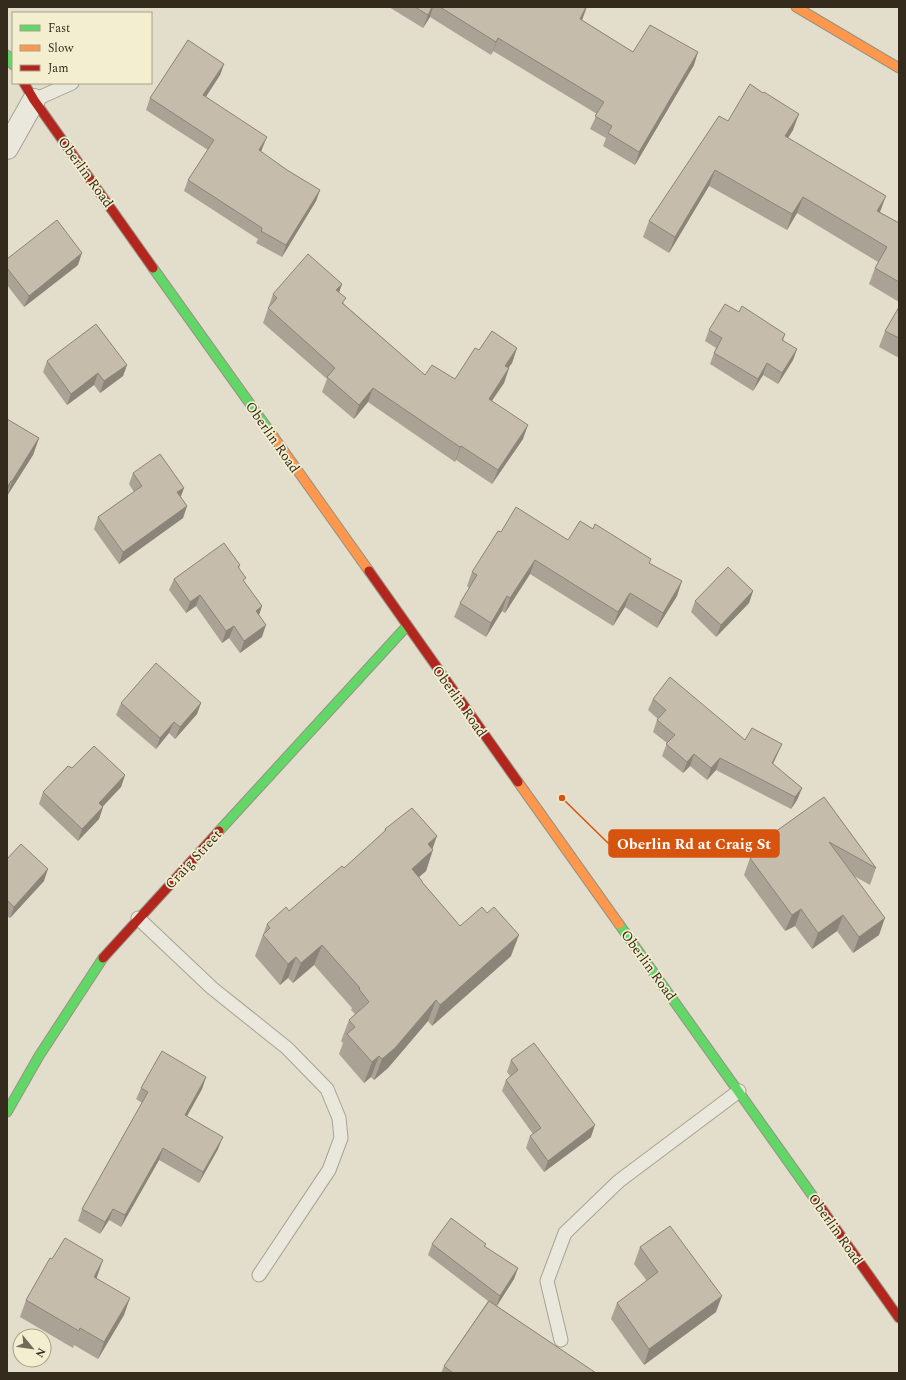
<svg xmlns="http://www.w3.org/2000/svg" width="906" height="1380" font-family="Spectral,serif">
<style>
.lines{fill:none;stroke-linecap:round;stroke-linejoin:round}
.lane-casing{stroke:#a7a294;stroke-width:15}
.street-casing{stroke:#a7a294;stroke-width:24}
.fast-casing{stroke:#979284;stroke-width:11}
.slow-casing{stroke:#979284;stroke-width:11}
.jam-casing{stroke:#979284;stroke-width:11}
.lane{stroke:#eae8dc;stroke-width:13}
.street{stroke:#eae8dc;stroke-width:22}
.fast{stroke:#63d668;stroke-width:9}
.slow{stroke:#ff974d;stroke-width:9}
.jam{stroke:#b3261e;stroke-width:9}
.wall{fill:#aaa294}
.shaded-wall{fill:#8b8478}
.building{fill:#c6bcac;stroke:#8b8478}
.labels{text-anchor:middle;stroke-width:3.5;stroke-linejoin:round;paint-order:stroke}
.street-label{font-size:14px;fill:#352b1d;stroke:#f4eed0}
.leader{fill:none;stroke:#d6540e;stroke-width:1.5}
.callout-dot{fill:#d6540e;stroke:#f4eed0;stroke-width:1.5}
.callout{fill:#d6540e;stroke:#d6540e;stroke-width:1.5}
.callout-label{font-size:15px;text-anchor:middle;font-weight:bold;fill:#fff}
</style>
<rect width="100%" height="100%" fill="#e2decb"/>
<g class="lines">
<g class="lane-casing">
<path id="lane" d="M34,100l38,-17
M138,918l74,70 75,60 40,41 12,29 2,20 -12,32 -70,105
M561,1340l-14,-59 18,-48 54,-52 120,-90"/>
</g>
<g class="street-casing">
<path id="street" d="M7,148l27,-48"/>
</g>
<g class="fast-casing">
<path id="fast" d="M7,55l6,10
M153,268l120,168
M219,831l188,-205
M619,924l198,278
M7,1112l32,-56 64,-98"/>
</g>
<g class="slow-casing">
<path id="slow" d="M796,7l103,61
M273,436l96,135
M518,782l101,142"/>
</g>
<g class="jam-casing">
<path id="jam" d="M24,83l10,17 119,168
M369,571l149,211
M103,958l116,-127
M817,1202l82,116"/>
</g>
<use href="#lane" class="lane"/>
<use href="#street" class="street"/>
<use href="#fast" class="fast"/>
<use href="#slow" class="slow"/>
<use href="#jam" class="jam"/>
</g>
<path class="wall" d="M389,7h197l-4,13 51,32 61,13 -59,100 -32,-19 3,-8 -16,-9 7,-15 -104,-63 -2,4 -61,-38 -7,11z
M224,64l-4,11 -14,22 56,52 -1,3 26,18 33,20 -4,11 -34,56 -26,-14 2,-4 -74,-48 4,-11 20,-30 -62,-40 4,-12z
M763,93l30,37 -5,8 92,74 19,11v79l-30,-18 6,-16 3,-6 -81,-49 -10,17 -78,-44 -40,67 -26,-16 6,-16 79,-100z
M7,259l71,6 -54,42 -17,-22z
M342,284l-3,8 5,12 81,71 30,4 24,-29 38,-2 -5,15 -4,5h1l-5,15 -12,18 31,38 -31,45 -36,-24 -1,2 -87,-60 -14,17 -32,-27 5,-13 -64,-56 10,-29z
M899,307v51l-20,-11 6,-16z
M739,312l46,22 -2,7 14,8 -4,11 -15,24 -15,-9 -10,16 -43,-27 4,-11 2,-5 -11,-7 4,-11z
M47,361l80,4 -4,11 -23,17 -6,-8 -27,20 -24,-33z
M7,419l32,19 -6,17 -26,41z
M133,473l48,24 6,9 -4,12 -64,46 -25,-35 4,-12 36,-25 -5,-8z
M593,529l56,35 28,32 -20,32 -32,-21 -12,19 -83,-52 -25,39 -3,-2 -16,26 -32,-20 6,-14 9,-15 -2,-2 5,-14 29,-40 67,8z
M240,565l-1,4 5,13 18,24 -3,8 3,23 -22,16 -11,-15 -7,5 -26,-37 -10,7 -17,-23 5,-11z
M753,591l-4,12 -33,34 -25,-25 4,-11z
M653,699l92,41 37,4 -5,11 -4,9 29,24 -5,12 -6,9 -75,-39 -9,10 -17,-14 -7,7 -21,-17 5,-13 -14,-11 4,-12 1,-1 -10,-9z
M121,703h80l-4,11 -22,25 -6,-6 -13,16 -40,-34z
M72,768l53,7 -4,12 -19,19 1,1 -4,12 -21,22 -39,-37 4,-12z
M824,797l52,71 -6,17 -16,-9 25,59 -26,18 -16,-22 -25,18 -17,-23 -10,5 -41,-56 6,-17 14,-10 4,-11z
M385,829l47,20 -6,22 -7,6 3,5 38,44 51,30 -79,70 -4,-5 -40,47 -14,12 -3,-3 -7,6 -25,-29 4,-11 -2,-2 8,-21 6,-6 -4,-4 1,-2 -38,-43 -21,18 -5,-5 -8,7 -25,-29 12,-32 22,-13 55,-43 40,-36z
M7,859l37,22 -34,37 -3,-2z
M511,1060l80,77 -47,35 -18,-24 4,-12 3,-2 -31,-43 4,-11 4,-4 -3,-4z
M206,1077l-4,12 -15,27 31,33 -19,34 -40,-23 -38,67 -12,-7 -9,14 -22,-13 4,-12 60,-106 -6,-4 5,-11z
M432,1244h54l-1,3 33,21 -4,11 -17,27 99,67h-155l3,-7 44,-65 -60,-46z
M640,1247l76,65 -72,53 -33,-46 6,-16 30,-22 -13,-17z
M97,1277l-1,2 28,36 -26,44 -24,-14 -1,3 -53,-31 6,-17z"/>
<path class="shaded-wall" d="M432,7h1l-3,10 -7,11 5,-13z
M587,7l-5,13 -2,-1z
M498,38l-5,13 -2,4 5,-13z
M698,52l-4,13 -59,100 4,-13z
M224,64l-4,11 -21,32 4,-12z
M799,114l-6,16 -14,22 6,-16z
M267,137l-5,12 -7,13 4,-12z
M715,170l-6,16 -40,67 6,-16z
M320,190l-4,11 -34,56 4,-12z
M886,196l-6,16 -9,15 6,-16z
M803,197l-6,16 -10,17 5,-16z
M82,253l-4,12 -54,42 5,-11z
M342,284l-5,14 -1,-8z
M517,348l-5,15 -12,17 5,-14z
M797,349l-4,11 -15,24 4,-11z
M767,363l-4,12 -10,16 5,-12z
M127,365l-4,11 -23,17 4,-12z
M509,368l-5,15 -21,30 6,-14z
M98,373l-4,12 -27,20 4,-11z
M373,388l-5,14 -14,17 5,-14z
M528,425l-5,14 -31,45 6,-14z
M39,438l-6,17 -26,41 5,-15z
M461,446l-5,14 -1,2 5,-15z
M11,481l-4,11v-4z
M184,488l-4,11 -3,-7z
M187,506l-4,12 -64,46 4,-12z
M535,560l-5,14 -25,39 5,-15z
M682,581l-5,15 -20,32 6,-15z
M753,591l-4,12 -33,34 5,-12z
M630,593l-5,14 -12,19 5,-14z
M200,595l-4,11 -10,7 4,-11z
M507,596l-5,15 -16,26 5,-14z
M262,606l-4,12 -2,-7z
M266,625l-4,12 -22,16 4,-12z
M234,626l-5,12 -7,5 4,-12z
M201,703l-4,11 -22,25 5,-12z
M174,722l-5,11 -13,16 4,-11z
M782,744l-5,11 -9,19 4,-11z
M694,754l-4,12 -7,7 4,-11z
M720,758l-4,12 -9,10 4,-12z
M125,775l-4,12 -26,28 4,-12z
M802,788l-5,12 -6,9 4,-12z
M103,807l-4,12 -21,22 4,-12z
M437,836l-6,17 2,-3 -7,21 -22,19 8,-21 16,-25z
M48,869l-4,12 -34,37 4,-11z
M801,909l-6,17 -10,5 7,-16z
M843,915l-6,16 -25,18 6,-16z
M885,918l-6,17 -26,18 6,-16z
M519,935l-8,21 -79,70 8,-21z
M322,945l-8,20 -21,18 8,-20z
M296,957l-8,21 -8,7 8,-21z
M436,1000l-8,21 -40,47 -14,12 8,-21z
M379,1056l-8,21 -7,6 8,-21z
M206,1077l-4,12 -21,38 4,-12z
M595,1125l-4,12 -47,35 4,-11z
M223,1137l-5,12 -19,34 4,-11z
M163,1148l-4,12 -38,67 4,-12z
M113,1209l-4,11 -9,14 5,-12z
M103,1260l-6,17 -9,17 6,-17z
M518,1268l-4,11 -18,28 4,-11z
M722,1296l-6,16 -72,53 5,-16z
M130,1298l-6,17 -26,44 6,-17z"/>
<path class="building" d="M415,7h17l-4,8z
M440,7h146l-6,12 53,33 17,-27 48,27 -59,100 -31,-19 4,-7 -17,-10 9,-14 -106,-64 -2,4z
M188,40l36,24 -21,31 64,42 -8,13 28,20 33,20 -34,55 -25,-14 1,-3 -74,-48 26,-40 -64,-42z
M750,84l13,9 1,-1 35,22 -14,22 101,60 -9,15 22,12v59l-24,-14 12,-21 -84,-50 -11,17 -77,-44 -40,67 -26,-16 70,-105 9,5z
M57,220l25,33 -53,43 -22,-28v-9z
M308,254l34,30 -6,6 10,8 -4,5 83,72 7,-10 23,14 20,-31 4,2 13,-19 25,17 -12,18 4,2 -20,31 39,26 -30,45 -37,-24 -1,1 -87,-59 -14,17 -32,-28 8,-9 -67,-60 9,-10 -4,-4z
M725,304l14,8 3,-6 43,28 -3,6 15,9 -15,24 -15,-10 -9,16 -44,-26 8,-15 -13,-8z
M899,307v31l-14,-7z
M96,324l31,41 -23,16 -6,-8 -27,21 -24,-33z
M7,419l32,19 -27,43h-1l-4,7z
M160,454l24,34 -7,4 10,14 -64,46 -25,-35 44,-31 -9,-13z
M516,507l52,33 12,-19 13,8 2,-5 56,35 -2,4 33,18 -19,32 -33,-20 -12,19 -83,-52 -25,38 -3,-2 -16,27 -31,-20 17,-28 -5,-3 26,-41 3,1z
M224,543l16,22 -2,2 8,11 -3,2 19,26 -6,5 10,14 -22,16 -10,-15 -8,5 -26,-36 -10,7 -16,-23z
M728,567l25,24 -32,34 -26,-24z
M156,663l45,40 -21,24 -6,-5 -14,16 -39,-35z
M670,677l75,63 7,-12 30,16 -10,19 30,25 -7,9 -75,-39 -9,10 -17,-14 -7,8 -21,-18 9,-9 -18,-15 9,-10 -13,-11z
M94,746l31,29 -26,28 4,4 -21,22 -39,-37 25,-26 4,2z
M824,797l52,71 -47,-26 56,76 -26,19 -16,-22 -25,18 -17,-24 -9,6 -42,-57 22,-16 -4,-5z
M412,808l25,28 -9,8 5,6 -21,19 10,12v1l38,44 22,-19 5,6 7,-6 25,28 -79,70 -4,-5 -41,48 -13,11 -3,-3 -7,6 -25,-28 8,-7 -6,-7 20,-18 -10,-13 1,-1 -38,-43 -21,18 -5,-6 -8,7 -25,-29 7,-7 -3,-4 19,-17 3,4 53,-45 2,2 42,-38 -1,-1z
M21,844l27,25 -34,38 -7,-7v-41z
M534,1043l61,82 -47,36 -18,-25 11,-8 -35,-48 12,-10 -7,-10z
M162,1051l44,26 -21,38 38,22 -20,35 -40,-24 -38,67 -12,-6 -8,13 -23,-13 66,-117 -7,-4z
M451,1218l35,26 -2,2 34,22 -18,28 -68,-52z
M670,1226l52,70 -73,53 -32,-46 41,-31 -18,-25z
M65,1238l38,22 -9,17 36,21 -26,44 -24,-14 -1,3 -53,-31 24,-42 2,1z
M489,1301l107,72h-143l-9,-7z"/>
<g class="labels">
<g class="street-label">
<text transform="translate(86 172) rotate(54)" y="5">Oberlin Road</text>
<text transform="translate(273 437) rotate(55)" y="5">Oberlin Road</text>
<text transform="translate(460 701) rotate(55)" y="5">Oberlin Road</text>
<text transform="translate(193 859) rotate(-47)" y="5">Craig Street</text>
<text transform="translate(649 965) rotate(54)" y="5">Oberlin Road</text>
<text transform="translate(836 1229) rotate(55)" y="5">Oberlin Road</text>
</g>
</g>
<path class="leader" d="M562 798L609 844"/>
<circle class="callout-dot" cx="562" cy="798" r="4"/>
<rect class="callout" x="609" y="830" width="170" height="27" rx="4"/>
<g class="callout-label">
<text x="694" y="849">Oberlin Rd at Craig St</text>
</g>
<rect width="906" height="1380" fill="none" stroke="#352b1d" stroke-width="16"/>
<rect x="12" y="12" width="140" height="72" fill="#f4eed0" stroke="#a8a088"/>
<rect x="20" y="25" width="20" height="6" fill="#63d668" stroke="#a8a088"/>
<text x="48" y="32" font-size="12" fill="#352b1d">Fast</text>
<rect x="20" y="45" width="20" height="6" fill="#ff974d" stroke="#a8a088"/>
<text x="48" y="52" font-size="12" fill="#352b1d">Slow</text>
<rect x="20" y="65" width="20" height="6" fill="#b3261e" stroke="#a8a088"/>
<text x="48" y="72" font-size="12" fill="#352b1d">Jam</text>
<g transform="translate(32 1348) rotate(119)"><circle r="19" fill="#f4eed0" stroke="#a8a088"/>
<path d="M0-3L7 15L0 10L-7 15Z" fill="#726a5a"/>
<text y="-6" font-size="11" font-weight="bold" text-anchor="middle" fill="#352b1d">N</text>
</g>
</svg>
